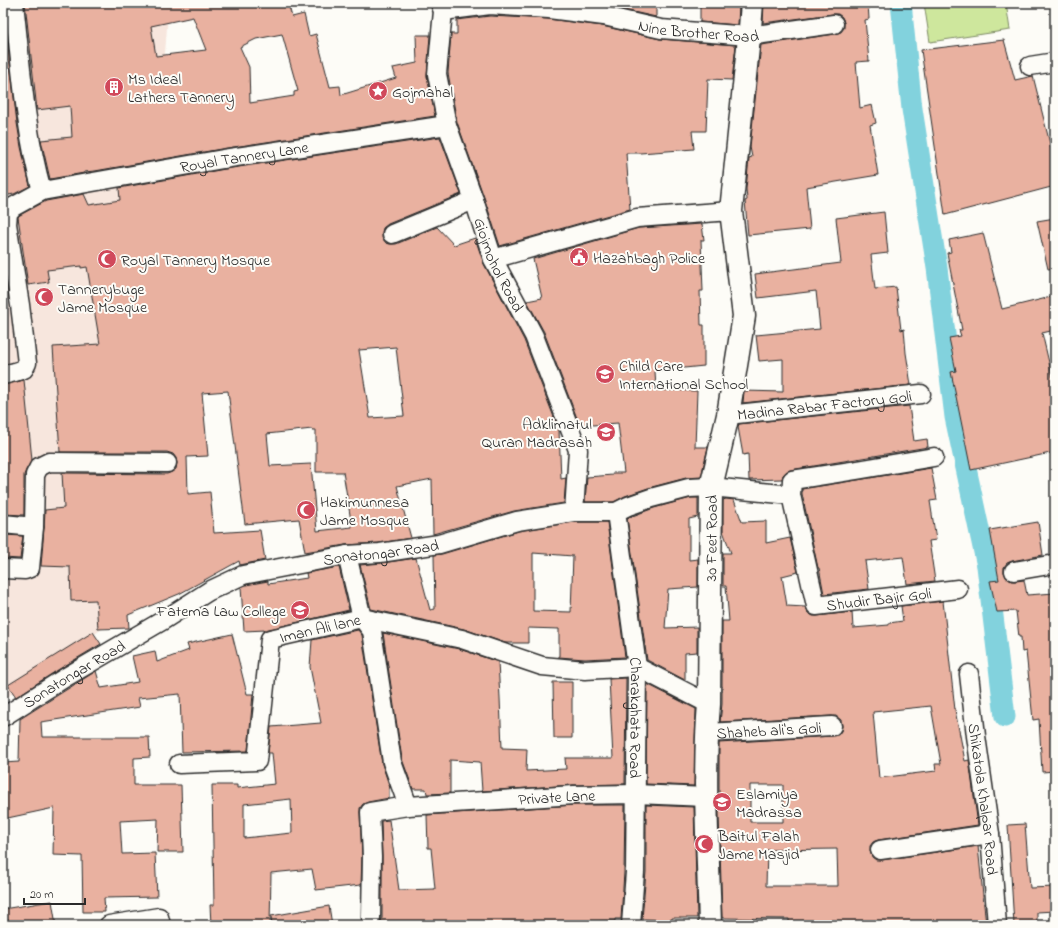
<svg xmlns="http://www.w3.org/2000/svg" width="1058" height="928" font-family="'Indie Flower',sans-serif">
<style>
.built{fill:#f7e6dd}
.green{fill:#cee79d;stroke:#7c8964}
.lines{fill:none;stroke-linecap:round;stroke-linejoin:round}
.canal{stroke:#82d2dd;stroke-width:21}
.building{fill:#e9b1a0;stroke:#2b2b2b;fill-rule:evenodd}
.minor-casing{stroke:#2b2b2b;stroke-width:21}
.tertiary-casing{stroke:#2b2b2b;stroke-width:25}
.minor{stroke:#fdfcf7;stroke-width:18}
.tertiary{stroke:#fdfcf7;stroke-width:22}
.labels{text-anchor:middle;stroke-width:4;stroke-linejoin:round;paint-order:stroke}
.street-label{font-size:16px;fill:#2b2b2b;stroke:#fdfcf7}
.poi-label{font-size:16px;fill:#2b2b2b;stroke:#fdfcf7;text-anchor:start}
</style>
<rect width="100%" height="100%" fill="#fdfcf7"/>
<filter id="ink" filterUnits="userSpaceOnUse"><feTurbulence type="fractalNoise" baseFrequency=".025" numOctaves="2"/><feDisplacementMap in="SourceGraphic" scale="8" xChannelSelector="R" yChannelSelector="G"/><feConvolveMatrix kernelMatrix="1 2 1 2 8 2 1 2 1" color-interpolation-filters="sRGB"/></filter>
<g filter="url(#ink)">
<path class="built" d="M3,3h166l-49,613 -117,84z"/>
<path class="green" d="M924,3h82l4,27 -80,12z"/>
<g class="lines">
<path class="canal" d="M901,3l11,106 25,159 18,149 32,149 18,151"/>
</g>
<path class="building" d="M25,3h77l1,3 22,-3h163l4,14 12,-3 5,22 7,-2 14,53 10,-1 1,9 55,-17 -3,-10 24,-5 -1,-28h14l-3,41 8,40 -214,33 -126,22 -11,1v1l-34,6 -9,-39 31,-3 -2,-31 -33,4zM193,17l13,33 -50,6 -5,-30zM282,34l16,57 -4,1v4l-44,7 -1,-36 -9,-20 16,-8z
M585,3h53v1l18,1v12l-50,-11z
M700,3h39l-1,22 -38,-3z
M764,3h104l1,16 -4,1 4,41 -13,1 4,46 12,-3 4,18 -6,2 8,50 -72,12 4,42 -62,6 -3,-34 2,-1 -1,-11 3,-31 3,-1 -2,-10 11,-102 74,-11 6,-2 3,-4v-5l-2,-6 -4,-3h-5l-70,9z
M3,13h1l13,110 4,24 9,39 -16,8 -11,2z
M490,16l58,3 54,7 58,13 76,6 -4,35 -24,-1 -2,52h-14l2,18 -54,4h-14l4,56 -130,37 -15,-46 -28,-78 -9,-49 3,-39h6v-14z
M1004,40l11,40 18,-4 19,76h3v34l-110,29 -24,-165z
M440,137l21,57 -73,30 -5,4 -1,4v6l4,5 4,1h6l41,-17 17,18 21,-7 9,26 40,76 35,90 2,49 5,-1 -2,25 -50,8 -81,23 -1,-55 -35,7 14,52 -32,5 -34,2 -40,7 -6,-33 -54,5 -17,-133 -26,2 6,63 -21,1 1,37 22,-2 4,41 46,-3 5,30 -25,5 -1,-4 -60,33 -51,21 1,13 -31,1 -2,-29 -25,1 -1,-34 -29,-1 3,-38 1,-18 19,-2 -2,-35 105,1 5,-2 4,-3 1,-6 -1,-5 -3,-4 -6,-2h-107l-7,-105 47,-3 -13,-77 -6,1v-2l-34,4 2,12 -21,3 -10,-68 2,-2 26,-14 38,-7 5,11 31,-5 -1,-12 106,-19zM396,347l8,69 -34,2 -11,-68zM312,429v1h4v42h27l9,55 -35,4 -6,-67 -41,2 -3,-32z
M884,212l4,41 -17,2 4,34 21,-2 5,43 3,-1 2,24 5,32 -168,18 1,-12 39,1v-33l-24,2 -3,-26 64,-6 -4,-38 -58,7 -3,-24 86,-11 -5,-45z
M1055,218v50l-7,1 -11,-48z
M702,224l2,16h-3l2,51h-3l1,34h3v41l-49,5 1,19 41,1 -2,56h13l-7,30 -15,1 -38,10 -23,8 -11,6h-29l2,-25 26,-2v-2h11l-6,-50 -38,3 -36,-94 -17,-31 15,-3 -9,-39 106,-31z
M983,233l19,76 53,-13v34l-13,3 13,55v64l-84,18 -20,-98 5,-1 -7,-33 12,-2 -2,-6h3l-15,-77 4,-1 -2,-12z
M24,380l8,80 -6,10 -2,5v40l-21,-1v-129z
M909,406l5,35 13,-2 1,8 -138,23 -4,2 -3,3 -1,4 -33,1 -1,-26 -5,1 -5,-28 1,-3z
M931,468l6,32 -7,1 6,39 -7,1 6,40 -28,3 -4,-27 -38,4 4,28 -45,5 -5,-26h-1l-16,-74v-5z
M691,498h7v19l-9,2v41l9,-1v28l-30,2 -3,39 32,-1v25l-12,1v27l-38,-20 -20,-142 27,-10z
M726,499l8,1 8,22 24,-1v22l24,-5 8,34 -16,4 5,30 18,1 3,6 5,3h4l35,-4 1,16 36,-3v-2l14,-2 -2,-15 42,-5 12,109 10,51 4,-1 9,65 -100,15 -5,2 -3,4v5l2,6 4,3h6l96,-14 8,79h-197v-6l-67,-1 -3,-104v-71l114,-7 5,-1 3,-4 1,-5 -1,-6 -5,-4h-5l-111,6 2,-18v-83h7l-3,-35h-3v-33h8l-8,-22v-31zM931,706l10,58h-6l1,7 -57,7 -6,-66zM750,785h33v37h-33zM837,849l1,37h-72l1,-36z
M575,522h32l18,135 -40,2 -26,-2v-28l-31,-1v15h-23l-41,-14 -93,-20 -11,-44 22,-2 34,-5 14,52 5,-1 -1,-54 8,-1 77,-23zM533,553l40,3 -2,56 -38,-1z
M1038,522l5,33 -31,6 -5,2 -3,4v5l2,5 5,4h5l8,-1 3,15 28,-2v178l-13,1 -3,-53 -6,1 -7,-69 -4,1 -1,-15h-2l-3,-26 -19,1 -7,-31 9,-1 -9,-50z
M3,535l20,1 -3,23 -17,-1z
M339,567l10,43 -83,20 -22,1 -3,-44 5,-2 22,-4v3l39,-6 -1,-5z
M358,630l4,5 20,129 8,24h-1v10l-21,4 -5,2 -3,4v4l2,45 -1,28 -45,5 -4,-21 -41,4 -1,52h-59l-1,-20h4l-2,-120h25v3l38,-4 -3,-31h-4l3,-26 50,-4 -11,-56 2,-27zM291,799l1,34 -48,5v-34z
M93,632l8,12 -40,24 -45,29 -8,-12z
M383,633l76,16 39,13 2,36 2,50 25,1 -1,22 40,-2 -1,-11h48l-4,-79 17,-1 -1,106 -52,1 -91,6 -2,-29 -30,-2v33l-23,1 -1,-5h-13l-11,-30z
M232,634l15,60h6l-5,57 -66,1 -2,-58 -42,4 2,9 -99,15 1,15h107l1,20 -16,1v27h47l2,67h-26l1,-33 -38,2 2,33 33,-1 2,44 -53,1 1,14h-22l-1,-56 -29,-1 1,-47 -51,11v-56l16,-1 1,-43 76,-48 5,17 37,-6 -6,-26 23,-5 2,11 32,-12 -2,-6z
M553,682h19v56h-18z
M647,684l49,25 -2,77 -48,-2z
M574,805h51l-1,67 -3,47h-6v2l-34,1v3h-201l2,-7v-61l-1,-36 8,-1 10,70 36,-1 -4,-41h-3l-1,-33z
M646,805l48,2 3,111h-25v2l-30,-1 4,-47z
M1025,824l5,64 25,-1v24l-18,1v13h-23l-6,-100z
M52,901l4,24h-53v-16z
M329,906l3,19h-60l-1,-9z"/>
<g class="lines">
<g class="minor-casing">
<g id="minor">
<path d="M14,3c7,63 11,127 28,188"/>
<path id="s1" d="M440,3l3,8 -6,63 10,51 27,75 19,59 41,77 44,114 -4,62"/>
<path id="s2" d="M443,11l47,-6 59,4 55,7 57,13 88,7 85,-12"/>
<path d="M1030,66l25,-4"/>
<path d="M392,234l82,-34"/>
<path d="M493,259l144,-41 94,-7"/>
<path id="s3" d="M3,375l12,-3 9,-3 3,-6 -7,-58 -13,-81 1,-11 5,-6 29,-16 181,-32 224,-34"/>
<path id="s4" d="M728,415l193,-21"/>
<path id="s5" d="M934,457l-77,13 -65,10 -1,15 25,111 142,-17"/>
<path id="s6" d="M616,512l21,155 -2,205 -4,53"/>
<path d="M3,524l31,3"/>
<path d="M347,555l15,63 10,13 20,131 16,44 -38,6 2,45 -1,61"/>
<path d="M3,569l22,1 5,-2 4,-41 1,-52 4,-8 10,-5 118,1"/>
<path d="M1014,571l41,-7"/>
<path id="s7" d="M969,674l7,62 14,98 7,91"/>
<path id="s8" d="M3,717l63,-40 96,-56 47,-30 34,-16 104,-20 33,-2 59,-9 78,-23 57,-9h42l12,-6 23,-8 38,-10 22,-1 80,8"/>
<path id="s9" d="M707,733l125,-7"/>
<path id="s10" d="M179,764l78,-3 13,-122 92,-21 100,21 80,27 43,4 52,-3 72,37"/>
<path id="s11" d="M408,806l166,-11 62,-1 70,3"/>
<path d="M880,850l110,-16"/>
<path d="M109,925l50,-8 2,8"/>
</g>
</g>
<g class="tertiary-casing">
<g id="tertiary">
<path id="s12" d="M710,925c-2,-74 -7,-148 -1,-221l2,-217 17,-72 16,-99 -13,-105 19,-183 2,-25"/>
</g>
</g>
<use href="#minor" class="minor"/>
<use href="#tertiary" class="tertiary"/>
</g>
</g>
<defs>
<g id="building-disc" transform="scale(1)"><circle r="9.5" fill="#d1495b" stroke="#fdfcf7"/><path d="M-4-6H4V6H1V3H-1V6H-4ZM-2.5-4.3h1.7v1.8h-1.7ZM.8-4.3h1.7v1.8H.8ZM-2.5-1h1.7V.8h-1.7ZM.8-1h1.7V.8H.8Z" fill="#fff"/></g>
<g id="sight-disc" transform="scale(1)"><circle r="9.5" fill="#d1495b" stroke="#fdfcf7"/><path d="M0-6L1.8-2.2L6-1.7L2.9 1.2L3.7 5.4L0 3.3L-3.7 5.4L-2.9 1.2L-6-1.7L-1.8-2.2Z" fill="#fff"/></g>
<g id="civic-disc" transform="scale(1)"><circle r="9.5" fill="#d1495b" stroke="#fdfcf7"/><path d="M-.6-6.5H3V-4.5H.6V-3L4-1V1h2V6H-6V1h2V-1L-.6-3ZM-1.2 2.5V6h2.4V2.5Z" fill="#fff"/></g>
<g id="mosque-disc" transform="scale(1)"><circle r="9.5" fill="#d1495b" stroke="#fdfcf7"/><path d="M3.5-4.9A6 6 0 1 0 3.5 4.9A5 5 0 1 1 3.5-4.9Z" fill="#fff"/></g>
<g id="school-disc" transform="scale(1)"><circle r="9.5" fill="#d1495b" stroke="#fdfcf7"/><path d="M0-5L7-2L0 1L-7-2ZM-4 1L0 2.5L4 1V4Q0 6-4 4Z" fill="#fff"/></g>
</defs>
<g fill-rule="evenodd">
<use href="#building-disc" x="114" y="87"/>
<use href="#sight-disc" x="378" y="91"/>
<use href="#civic-disc" x="579" y="257"/>
<use href="#mosque-disc" x="107" y="259"/>
<use href="#mosque-disc" x="44" y="297"/>
<use href="#school-disc" x="605" y="374"/>
<use href="#school-disc" x="606" y="432"/>
<use href="#mosque-disc" x="306" y="510"/>
<use href="#school-disc" x="300" y="610"/>
<use href="#school-disc" x="722" y="802"/>
<use href="#mosque-disc" x="704" y="844"/>
</g>
<g class="labels">
<g class="street-label">
<text dy="6" stroke="none"><textPath href="#s2" startOffset="258">Nine Brother Road</textPath></text>
<text dy="6" stroke="none"><textPath href="#s3" startOffset="426">Royal Tannery Lane</textPath></text>
<text dy="6" stroke="none"><textPath href="#s1" startOffset="273">Giojmohol Road</textPath></text>
<text dy="6" stroke="none"><textPath href="#s4" startOffset="97">Madina Rabar Factory Goli</textPath></text>
<text dy="6" stroke="none"><textPath href="#s12" startOffset="387">30 Feet Road</textPath></text>
<text dy="6" stroke="none"><textPath href="#s8" startOffset="419">Sonatongar Road</textPath></text>
<text dy="6" stroke="none"><textPath href="#s5" startOffset="336">Shudir Bajir Goli</textPath></text>
<text dy="6" stroke="none"><textPath href="#s10" startOffset="252">Iman Ali lane</textPath></text>
<text dy="6" stroke="none"><textPath href="#s8" startOffset="83">Sonatongar Road</textPath></text>
<text dy="6" stroke="none"><textPath href="#s6" startOffset="207">Charakghata Road</textPath></text>
<text dy="6" stroke="none"><textPath href="#s9" startOffset="62">Shaheb ali's Goli</textPath></text>
<text dy="6" stroke="none"><textPath href="#s11" startOffset="149">Private Lane</textPath></text>
<text dy="6" stroke="none"><textPath href="#s7" startOffset="126">Shikatola Khalpar Road</textPath></text>
</g>
<g class="poi-label">
<text x="128" y="84">Ms Ideal<tspan x="128" dy="18">Lathers Tannery</tspan></text>
<text x="392" y="97">Gojmahal</text>
<text x="593" y="263">Hazahbagh Police</text>
<text x="121" y="265">Royal Tannery Mosque</text>
<text x="58" y="294">Tannerybuge<tspan x="58" dy="18">Jame Mosque</tspan></text>
<text x="619" y="371">Child Care<tspan x="619" dy="18">International School</tspan></text>
<text x="592" y="429" text-anchor="end">Adklimatul<tspan x="592" dy="18">Quran Madrasah</tspan></text>
<text x="320" y="507">Hakimunnesa<tspan x="320" dy="18">Jame Mosque</tspan></text>
<text x="286" y="616" text-anchor="end">Fatema Law College</text>
<text x="736" y="799">Eslamiya<tspan x="736" dy="18">Madrassa</tspan></text>
<text x="718" y="841">Baitul Falah<tspan x="718" dy="18">Jame Masjid</tspan></text>
</g>
</g>
<rect width="1058" height="928" fill="none" stroke="#fdfcf7" stroke-width="16"/>
<rect x="8" y="8" width="1042" height="912" fill="none" stroke="#2b2b2b" stroke-width="1.5" filter="url(#ink)"/>
<path d="M24 898v6h61v-6" fill="none" stroke="#2b2b2b" stroke-width="2"/>
<text x="30" y="898" font-size="12" fill="#2b2b2b" stroke="#fdfcf7" stroke-width="3" paint-order="stroke">20 m</text>
</svg>
